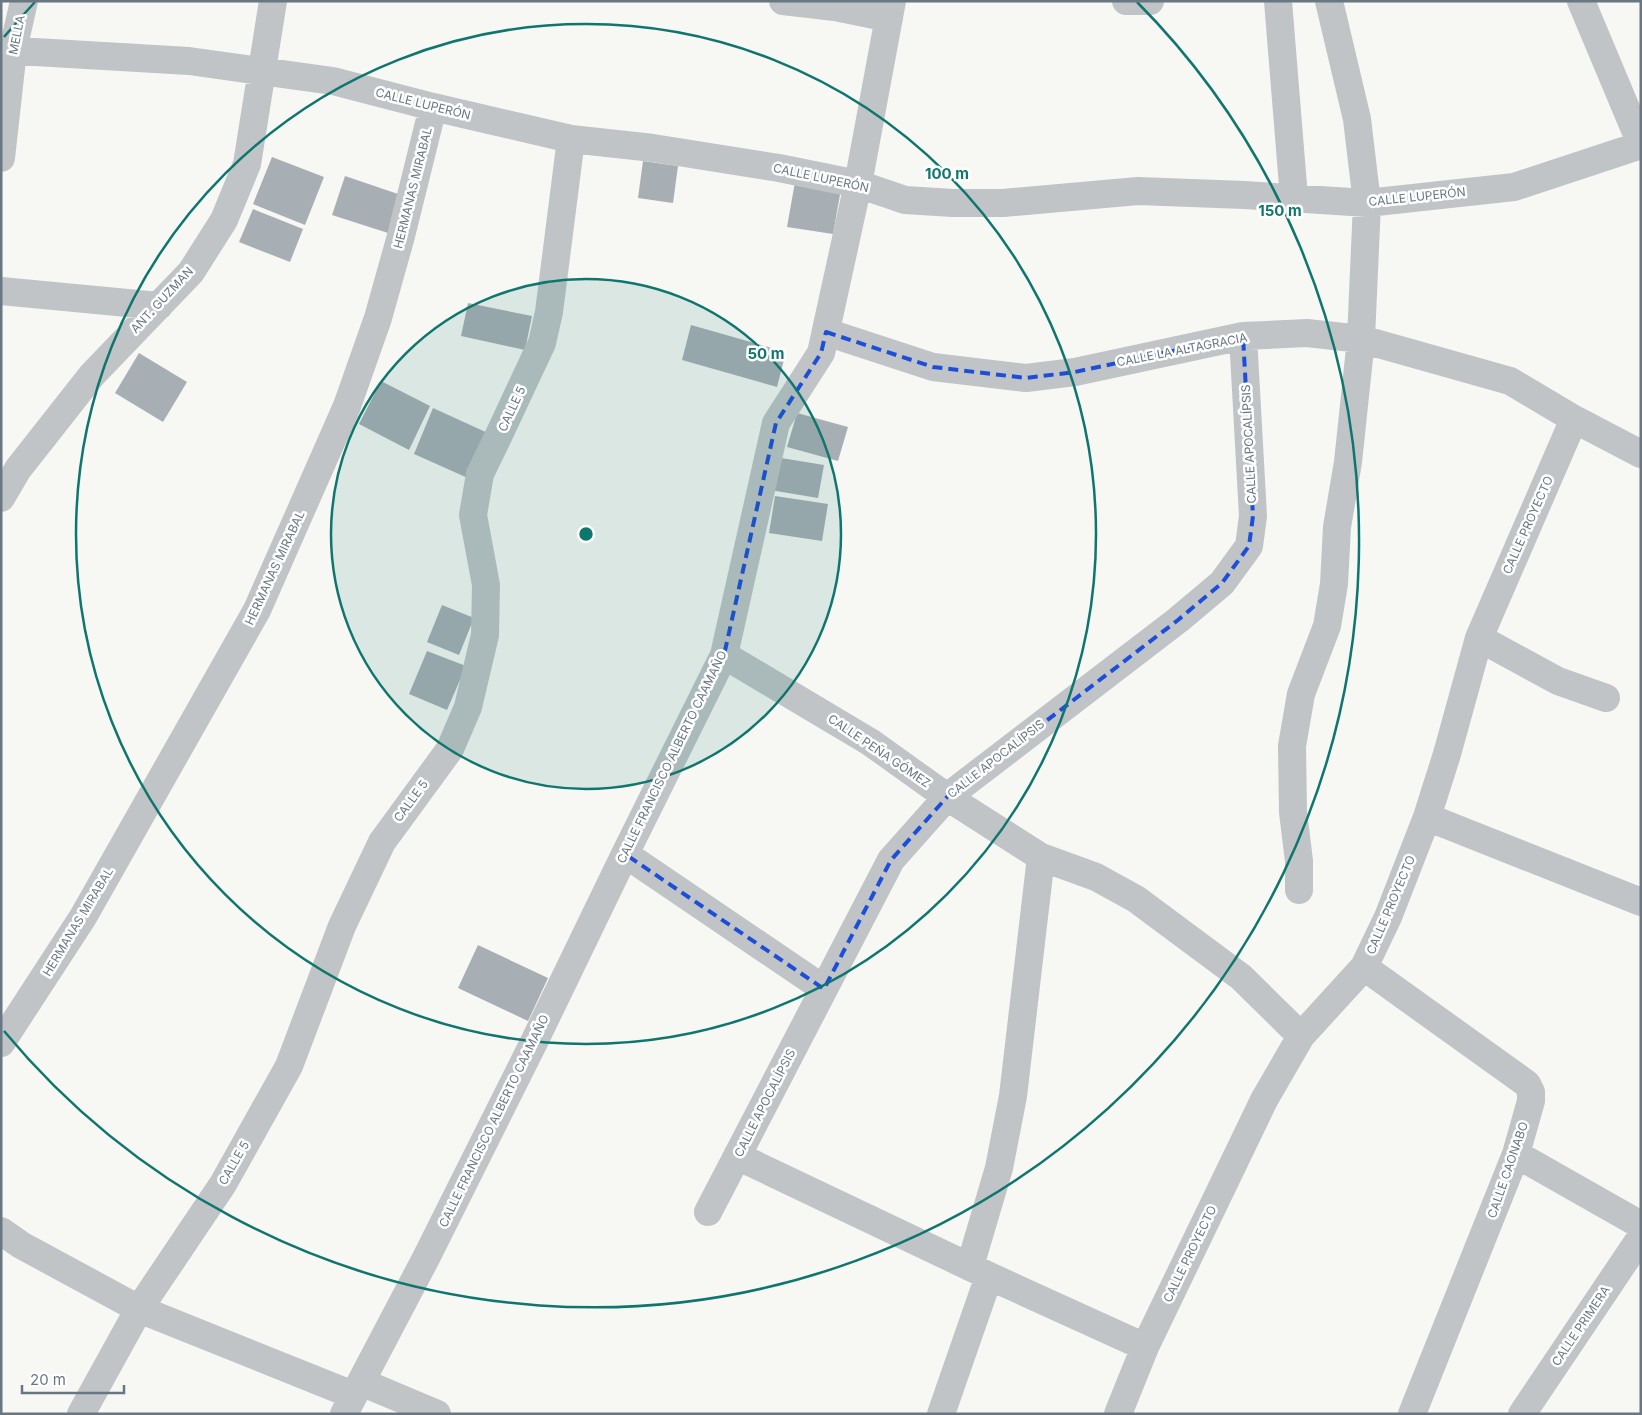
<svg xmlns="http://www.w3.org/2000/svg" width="1642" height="1415" font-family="Inter,sans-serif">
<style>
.building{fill:#a8afb4}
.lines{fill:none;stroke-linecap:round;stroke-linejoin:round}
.minor{stroke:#c0c4c7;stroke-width:28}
.marked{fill:none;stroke:#1d4ed8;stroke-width:4;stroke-dasharray:10 6;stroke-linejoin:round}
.ring{fill:none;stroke:#0f766e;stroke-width:2.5}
.labels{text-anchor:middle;stroke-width:5;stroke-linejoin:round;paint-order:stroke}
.street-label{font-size:12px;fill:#687782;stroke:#fff}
.centre{fill:#0f766e;stroke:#fff;stroke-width:2.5}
.ring-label{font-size:15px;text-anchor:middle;font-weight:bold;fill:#0f766e;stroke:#fff;stroke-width:5;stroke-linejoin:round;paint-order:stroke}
</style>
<rect width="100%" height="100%" fill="#f7f7f4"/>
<path class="building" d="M272,157l52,20 -19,48 -52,-21z
M643,161l35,5 -5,37 -35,-5z
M345,176l56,19 -13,38 -56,-18z
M795,182l46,7 -8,45 -46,-7z
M253,209l50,20 -13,33 -51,-20z
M468,303l64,13 -7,34 -64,-14z
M691,325l95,27 -9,35 -95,-27z
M139,353l48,29 -24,40 -48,-29z
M381,381l49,25 -21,44 -50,-26z
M433,408l57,26 -20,45 -56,-25z
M797,413l51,14 -10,34 -51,-14z
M775,457l49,8 -6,33 -48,-8z
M775,496l53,8 -6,37 -53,-8z
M442,605l32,13 -15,37 -32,-13z
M427,651l39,15 -19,44 -38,-16z
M478,945l70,33 -20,43 -70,-33z"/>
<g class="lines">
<path class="minor" d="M783,1l52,6 54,11
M1126,1h24
M1278,1l16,197
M1581,1l60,143
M1,50l188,11 144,20 100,26 138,32 82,9 126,20 79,16 47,16 48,3h50l135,-12 106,4 123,8 147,-16 127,-42
M1,158l12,-108 11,-49
M1,291l158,15
M826,332l107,35 93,11 49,-6 168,-36 64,-3 54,6 149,42 64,38 67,35
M1,498l17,-29 74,-94 99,-103 33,-52 23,-56 26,-163
M1479,638l79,43 48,17
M724,655l146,87 77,55 94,60 55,20 40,22 105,78 60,59
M1427,817l214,85
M625,854l199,135
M1299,890v-29l-6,-49 -1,-66 9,-52 26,-68 7,-42 3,-57 11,-65 13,-123 6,-136 -10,-84 -28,-118
M1364,967l163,117 4,8v9l-15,53 -104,260
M1,1043l82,-126 174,-307 90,-204 31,-88 23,-82 32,-129
M1516,1154l125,71
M737,1156l252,120 156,71
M708,1212l183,-352 56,-63 231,-177 44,-37 27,-37 4,-30 -10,-180
M1,1231l20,14 118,64 214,86
M970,1266l29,-98 14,-72 28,-239
M361,1382l76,32
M81,1414l58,-105 84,-125 66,-118 53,-140 40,-84 68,-93 18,-42 17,-72 1,-50 -13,-70 7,-41 17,-35 45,-96 7,-31 22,-173
M344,1414l82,-156 109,-218 90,-186 99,-199 52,-232 45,-70 37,-169 34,-183
M941,1414l48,-138
M1118,1414l27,-67 119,-247 37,-64 63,-69 24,-50 39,-100 20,-63 32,-116 95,-219
M1522,1414l119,-177"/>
</g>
<path class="marked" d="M826,332l107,35 93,11 49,-6 168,-36 10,180 -4,30 -27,37 -44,37 -231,177 -56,63 -67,129 -199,-135 99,-199 52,-232 45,-70z"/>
<circle cx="586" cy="534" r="255" fill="#0f766e" fill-opacity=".12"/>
<g class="ring">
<circle cx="586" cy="534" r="255"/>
<circle cx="586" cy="534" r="510"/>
<path d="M4 37A766 766 0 0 1 35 2M1137 2A766 766 0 1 1 4 1031"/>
</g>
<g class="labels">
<g class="street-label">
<text transform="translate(17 35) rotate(-79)" y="4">MELLA</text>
<text transform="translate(423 104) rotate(14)" y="4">CALLE LUPERÓN</text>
<text transform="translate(821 178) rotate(12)" y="4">CALLE LUPERÓN</text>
<text transform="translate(413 188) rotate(-76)" y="4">HERMANAS MIRABAL</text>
<text transform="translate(1417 197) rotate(-6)" y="4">CALLE LUPERÓN</text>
<text transform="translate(162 300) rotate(-47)" y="4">ANT. GUZMAN</text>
<text transform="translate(1182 350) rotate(-11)" y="4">CALLE LA ALTAGRACIA</text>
<text transform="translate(512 409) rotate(-65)" y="4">CALLE 5</text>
<text transform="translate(1249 444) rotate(-93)" y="4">CALLE APOCALÍPSIS</text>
<text transform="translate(1528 525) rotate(-66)" y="4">CALLE PROYECTO</text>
<text transform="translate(275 568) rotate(-65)" y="4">HERMANAS MIRABAL</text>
<text transform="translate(879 751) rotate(34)" y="4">CALLE PEÑA GÓMEZ</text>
<text transform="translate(672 757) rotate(-64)" y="4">CALLE FRANCISCO ALBERTO CAAMAÑO</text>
<text transform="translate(996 759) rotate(-38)" y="4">CALLE APOCALÍPSIS</text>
<text transform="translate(411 801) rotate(-54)" y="4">CALLE 5</text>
<text transform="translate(1391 905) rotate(-67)" y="4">CALLE PROYECTO</text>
<text transform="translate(78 922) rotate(-59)" y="4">HERMANAS MIRABAL</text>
<text transform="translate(765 1103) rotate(-63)" y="4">CALLE APOCALÍPSIS</text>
<text transform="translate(494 1121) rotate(-64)" y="4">CALLE FRANCISCO ALBERTO CAAMAÑO</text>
<text transform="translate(234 1163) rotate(-60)" y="4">CALLE 5</text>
<text transform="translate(1508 1170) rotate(-71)" y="4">CALLE CAONABO</text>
<text transform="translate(1190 1254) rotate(-64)" y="4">CALLE PROYECTO</text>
<text transform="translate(1581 1326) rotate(-56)" y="4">CALLE PRIMERA</text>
</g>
</g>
<circle cx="586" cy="534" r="8" class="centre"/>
<g class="ring-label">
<text x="947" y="179">100 m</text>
<text x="1280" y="216">150 m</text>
<text x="766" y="359">50 m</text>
</g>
<rect width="1642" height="1415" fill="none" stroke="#687782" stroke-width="5"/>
<path d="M22 1385v8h102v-8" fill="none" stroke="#687782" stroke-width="2.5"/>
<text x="30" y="1385" font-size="15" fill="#687782" stroke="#ffffff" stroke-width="4" paint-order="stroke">20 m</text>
</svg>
